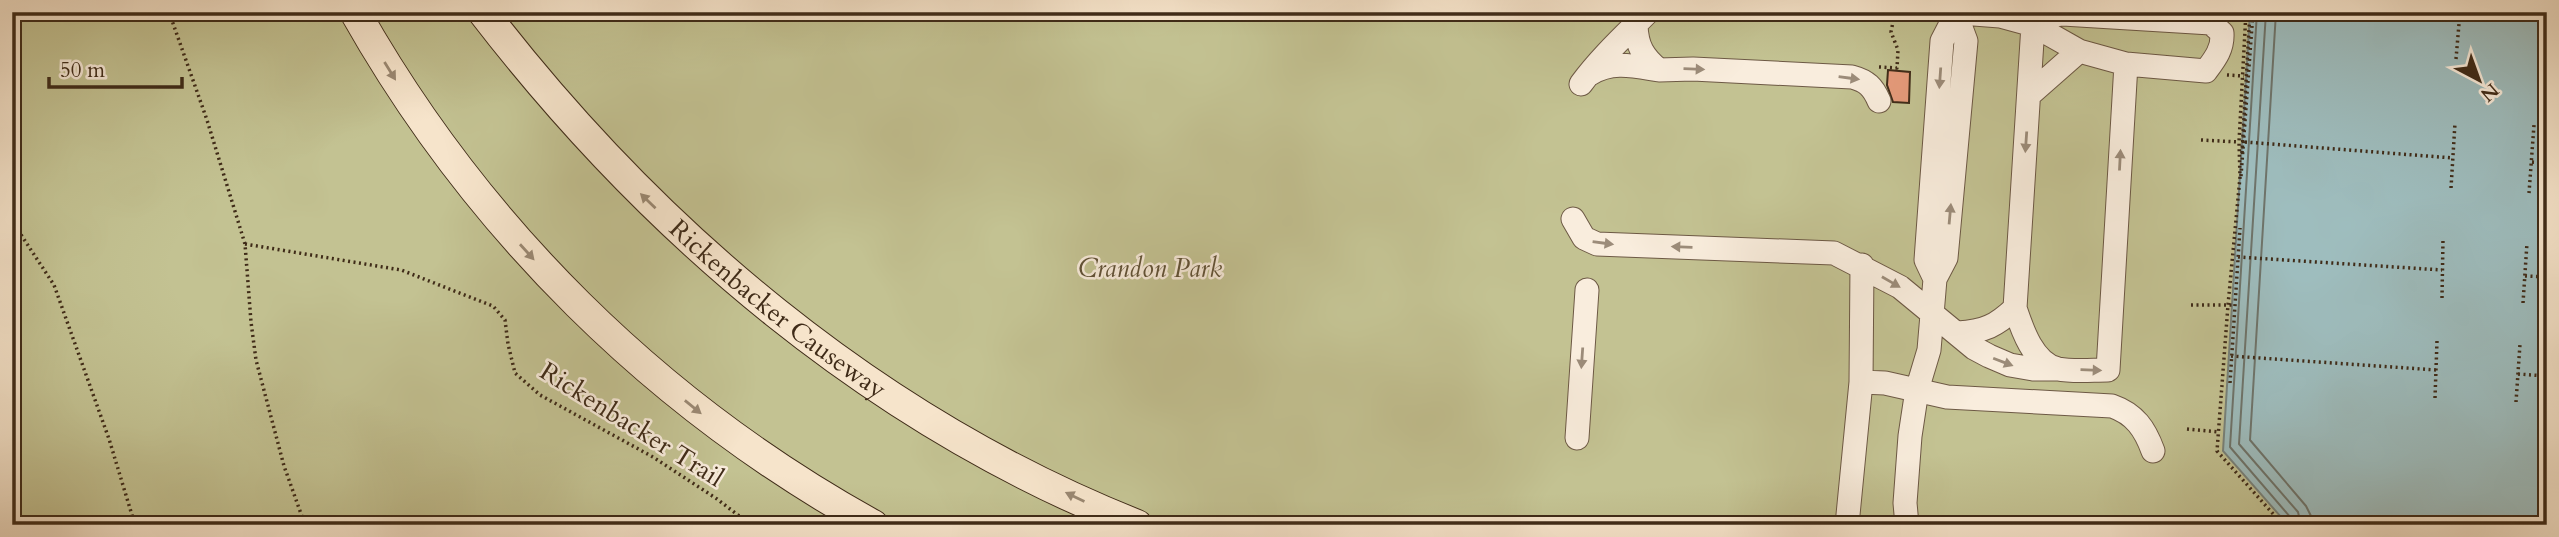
<svg xmlns="http://www.w3.org/2000/svg" width="2559" height="537" font-family="Cardo,serif">
<style>
.green{fill:#c3c292;stroke:#817655;stroke-width:2}
.water{fill:#9ebdbe;stroke:#78837c;stroke-width:2}
.lines{fill:none;stroke-linecap:round;stroke-linejoin:round}
.shore{stroke:#6e746b;stroke-width:2}
.building{fill:#e59a7a;stroke:#3f2b18;stroke-width:2}
.minor-casing{stroke:#6d5945;stroke-width:25}
.major-casing{stroke:#3f2b18;stroke-width:32}
.path{stroke:#3f2b18;stroke-width:3.5;stroke-dasharray:2 3.5;stroke-linecap:butt}
.minor{stroke:#f9eddd;stroke-width:23}
.major{stroke:#f6e4cb;stroke-width:30}
.oneway{fill:#9c8c7a}
.oneway2{fill:#9a8872}
.labels{text-anchor:middle;stroke-width:5;stroke-linejoin:round;paint-order:stroke}
.park-label{font-size:26px;font-style:italic;fill:#605136;stroke:#f9eddd}
.street-label{font-size:26px;fill:#3f2b18;stroke:#f9eddd}
</style>
<rect width="100%" height="100%" fill="#f6e4cb"/>
<filter id="stains"><feTurbulence type="fractalNoise" baseFrequency=".00286" numOctaves="4"/><feColorMatrix values="0 0 0 0 .2 0 0 0 0 .09 0 0 0 0 .02 0 0 0 .5 -.17"/></filter>
<radialGradient id="worn" r=".72"><stop offset=".6" stop-color="#630" stop-opacity="0"/><stop offset="1" stop-color="#630" stop-opacity=".3"/></radialGradient>
<path class="green" d="M12,12h2239l38,513h-2277z"/>
<path class="water" d="M2250,12h297v513h-259l-65,-74z"/>
<g class="lines">
<path class="shore" d="M2257,12l-27,435 61,71 1,7
M2266,12l-27,432 59,68 3,13
M2276,12l-26,428 56,66 5,10 1,9"/>
</g>
<path class="building" d="M1888,70l22,2 -1,31 -16,-1 -6,-17z"/>
<g class="lines">
<g class="minor-casing">
<path id="minor" d="M1948,12l52,4 33,9 46,26 47,13 80,7c9,-12 17,-22 16,-38l-11,-10 -148,-9 -13,2 -17,9 -18,283c7,21 18,55 43,61 15,3 34,1 50,1l18,-306
M1636,26c1,20 7,31 23,44l34,-1 159,8c15,4 21,10 27,24
M1590,74c22,-14 44,-8 69,-4
M1581,84c20,-27 43,-48 67,-72
M2029,95l50,-44
M1573,219l11,19 13,6 237,9 66,34 74,61 15,8 21,9 23,4h23
M1935,279l-9,-19 16,-219 14,-27
M1958,333c27,-2 38,-7 57,-25
M1861,382l24,1 62,14 165,9c23,8 33,23 41,45
M1577,438l10,-148
M1847,525l14,-143 1,-117
M1907,525l-2,-22 5,-67 7,-46 12,-40 6,-71 11,-21 20,-217 -10,-27"/>
</g>
<g class="major-casing">
<g id="major">
<path d="M355,12c122,216 301,393 518,513"/>
<path id="s1" d="M483,12c171,222 392,409 654,513"/>
</g>
</g>
<path class="path" d="M169,12l38,108 38,124 6,78 5,38 28,106 21,59
M2246,12l-7,130 1,35 -12,128 -11,146 66,74
M2362,12l98,7
M2456,59l4,-47
M2539,64l3,-52
M1879,67l18,1 1,-18 -7,-18 4,-20
M2227,75l17,1
M2201,140l38,2
M2245,142l208,16
M2242,153l8,-141
M2532,162l15,1
M2241,176l12,-164
M2451,188l4,-65
M2529,193l5,-68
M12,221l42,64 55,154 26,86
M245,244l156,26 92,36 12,14 3,24 7,29 25,22 113,62 64,42 34,26
M2238,257l204,13
M2525,276l22,1
M2442,298l1,-59
M2523,303l4,-60
M2191,305h44
M2231,356l205,14
M2518,374l29,2
M2230,383l10,-155
M2435,398l2,-57
M2516,402l4,-58
M2187,429l32,3"/>
<use href="#minor" class="minor"/>
<use href="#major" class="major"/>
</g>
<defs><path id="oneway-solid" d="M-6-.8H1V-3.2L6.5 0L1 3.2V.8H-6Z" transform="scale(1.75)"/></defs>
<g class="oneway">
<use href="#oneway-solid" transform="translate(1694 69) rotate(2)"/>
<use href="#oneway-solid" transform="translate(1849 78) rotate(8)"/>
<use href="#oneway-solid" transform="translate(1940 78) rotate(94)"/>
<use href="#oneway-solid" transform="translate(2026 142) rotate(94)"/>
<use href="#oneway-solid" transform="translate(2120 160) rotate(-87)"/>
<use href="#oneway-solid" transform="translate(1950 214) rotate(-85)"/>
<use href="#oneway-solid" transform="translate(1603 243) rotate(8)"/>
<use href="#oneway-solid" transform="translate(1682 247) rotate(-178)"/>
<use href="#oneway-solid" transform="translate(1891 282) rotate(30)"/>
<use href="#oneway-solid" transform="translate(1582 358) rotate(94)"/>
<use href="#oneway-solid" transform="translate(2003 362) rotate(21)"/>
<use href="#oneway-solid" transform="translate(2091 370) rotate(2)"/>
</g>
<g class="oneway2">
<use href="#oneway-solid" transform="translate(390 71) rotate(58)"/>
<use href="#oneway-solid" transform="translate(648 201) rotate(-136)"/>
<use href="#oneway-solid" transform="translate(527 252) rotate(48)"/>
<use href="#oneway-solid" transform="translate(693 407) rotate(39)"/>
<use href="#oneway-solid" transform="translate(1075 497) rotate(-154)"/>
</g>
<g class="labels">
<g class="park-label">
<text x="1150" y="277">Crandon Park</text>
</g>
<g class="street-label">
<text dy="9" stroke="none"><textPath href="#s1" startOffset="420">Rickenbacker Causeway</textPath></text>
<text transform="translate(632 424) rotate(32)" y="9">Rickenbacker Trail</text>
</g>
</g>
<rect width="2559" height="537" fill="none" stroke="#f6e4cb" stroke-width="42"/>
<rect x="14" y="14" width="2531" height="509" fill="none" stroke="#3f2b18" stroke-width="3.5"/>
<rect x="21" y="21" width="2517" height="495" fill="none" stroke="#3f2b18" stroke-width="2"/>
<g transform="translate(2479 80) rotate(139)" stroke="#f9eddd" stroke-width="5" paint-order="stroke">
<path d="M0-5L12 26L0 18L-12 26Z" fill="#3f2b18"/>
<text y="-10" font-size="19" font-weight="bold" text-anchor="middle" fill="#3f2b18">N</text>
</g>
<path d="M49 77v10h133v-10" fill="none" stroke="#3f2b18" stroke-width="3.5"/>
<text x="60" y="77" font-size="21" fill="#3f2b18" stroke="#f9eddd" stroke-width="5" paint-order="stroke">50 m</text>
<rect width="100%" height="100%" filter="url(#stains)"/>
<rect width="100%" height="100%" fill="url(#worn)"/>
</svg>
